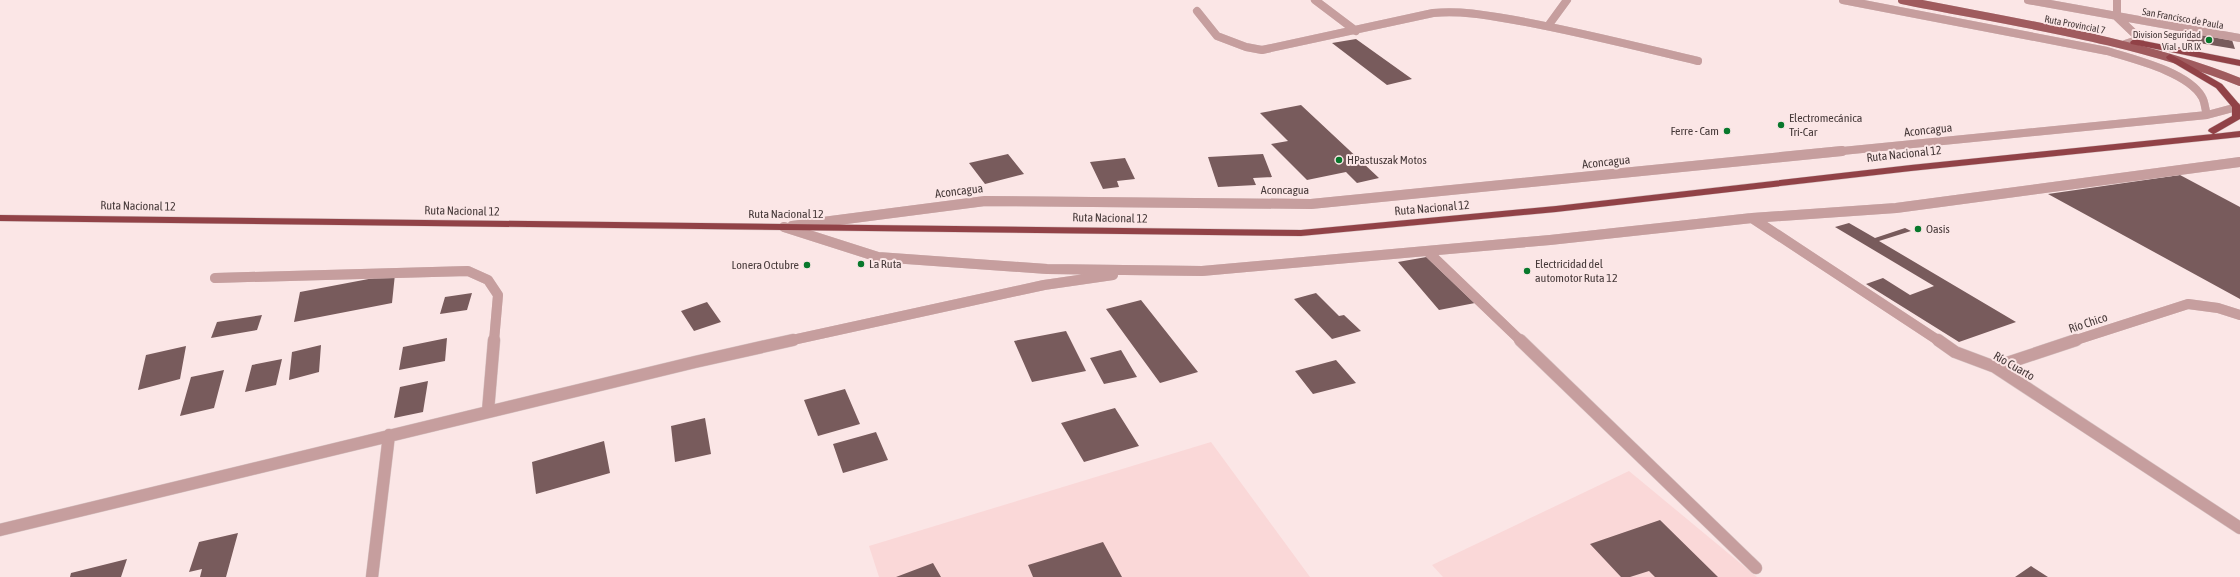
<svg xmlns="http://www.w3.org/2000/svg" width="2240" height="577" font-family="'Asap Condensed',sans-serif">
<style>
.built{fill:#fad8d8}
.building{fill:#785b5c}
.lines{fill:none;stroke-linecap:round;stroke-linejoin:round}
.minor-far2-casing{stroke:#d7c3c3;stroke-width:8}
.minor-far1-casing{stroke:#d7c3c3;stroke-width:10}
.minor-casing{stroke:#d7c3c3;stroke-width:13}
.major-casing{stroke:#d7c3c3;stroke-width:8}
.highway-casing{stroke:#d7c3c3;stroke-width:1}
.minor-far2{stroke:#c69e9e;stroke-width:8}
.minor-far1{stroke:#c69e9e;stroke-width:10}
.minor{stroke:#c69e9e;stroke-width:12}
.major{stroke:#a05b5e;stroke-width:8}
.highway{fill:#914247;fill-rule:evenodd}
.poi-dot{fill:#08782c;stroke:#fbe6e6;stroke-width:1.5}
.labels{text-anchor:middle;stroke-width:4;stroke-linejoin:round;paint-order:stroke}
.far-street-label{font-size:10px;fill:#463939;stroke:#fbe6e6}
.far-poi-label{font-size:10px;fill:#463939;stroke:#fbe6e6;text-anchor:end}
.poi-label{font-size:12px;fill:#463939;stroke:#fbe6e6;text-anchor:start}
.street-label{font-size:12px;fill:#463939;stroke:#fbe6e6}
</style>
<rect width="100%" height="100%" fill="#fbe6e6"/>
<path class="built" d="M1211,442l99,135h-431l-10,-31z
M1629,471l128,106h-314l-11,-12z"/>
<path class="building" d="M2186,32l46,8 3,9 -48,-8z
M1356,39l56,40 -25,6 -55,-42z
M1301,105l78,73 -22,5 -11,-11 -39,8 -36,-36 17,-3 -28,-28z
M1008,154l16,20 -39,10 -16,-21z
M1263,154l9,23 -19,1 3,7 -38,2 -10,-30z
M1125,158l10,21 -18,2 2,6 -16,2 -13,-27z
M2180,175l60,32v92l-192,-105z
M1849,223l26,15 30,-10 6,3 -32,10 137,81 -57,20 -93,-58 17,-6 27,17 24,-9 -99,-59z
M1432,256l43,47 -36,7 -41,-48z
M395,274l-3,29 -98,19 6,-30z
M472,293l-5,17 -27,4 5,-17z
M1316,293l23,23 5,-1 17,16 -29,8 -38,-40z
M1141,300l57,72 -38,11 -54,-74z
M707,302l14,20 -27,9 -13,-20z
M262,315l-5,15 -46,8 6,-16z
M1066,331l20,40 -54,11 -18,-41z
M447,338l-2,23 -46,9 4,-23z
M321,345l-2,27 -30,8 3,-28z
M186,346l-6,33 -42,11 8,-35z
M1121,350l16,27 -33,7 -14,-26z
M282,359l-6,26 -31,7 7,-27z
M1336,360l20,23 -43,11 -18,-23z
M224,370l-10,38 -34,8 11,-39z
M428,381l-5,31 -29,6 6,-31z
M845,389l15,35 -42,12 -14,-36z
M1115,408l24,38 -55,16 -23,-39z
M705,418l6,36 -36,8 -4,-36z
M876,432l12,28 -45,13 -10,-29z
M604,441l6,32 -74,21 -4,-32z
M1660,520l58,57h-63l-6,-6 -19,6h-9l-31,-33z
M238,533l-12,44h-26l2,-8 -13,3 10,-30z
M1103,542l19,35h-89l-5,-12z
M127,559l-6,18h-51l1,-4z
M933,563l8,14h-45z
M2031,566l17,11h-33z"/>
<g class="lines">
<g class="minor-far2-casing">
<path id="minor-far2" d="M1315,0l41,31
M1843,0l264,51c26,8 81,21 95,46 3,5 3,12 5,18
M2028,0l212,38
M2117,0v17l23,22 -15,5
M1197,11l20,25 29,11 16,3 171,-37c30,-3 58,3 87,8 60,11 119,26 178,40
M1548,26l19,-26
M1832,152l375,-37 30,-8"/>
</g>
<g class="minor-far1-casing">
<path id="minor-far1" d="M1752,218l187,123
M792,226l193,-25 326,3 531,-53
M784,227l94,30 169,12 155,2 348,-31 202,-22 144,-10 344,-46
M1427,251l94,90
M215,278l253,-7 20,9 10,15 -4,46
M788,341l256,-56 69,-10
M2073,341l115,-37 30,4 22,7"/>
</g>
<g class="minor-casing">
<path id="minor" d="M1520,340l236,228
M1938,340l17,12 40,15 245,161
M1995,367l81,-27
M488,411l6,-71
M0,530l695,-168 98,-22
M372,577l17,-142"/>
</g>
<g class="major-casing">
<path id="major" d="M1902,0c114,23 230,39 338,82"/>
</g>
<g class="highway-casing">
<path id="highway" d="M2134,39l106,21v6l-109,-22 -1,-2z
M2170,54l52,30 18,21v14l-26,15 26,-3v6l-329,34 -355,41 -255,24 -1301,-15v-6l1301,15 255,-24 355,-41 302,-31 -5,-3 1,-2 23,-13v-9l-16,-19 -49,-29 -1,-2z"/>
</g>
<use href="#minor-far2" class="minor-far2"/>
<use href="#minor-far1" class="minor-far1"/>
<use href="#minor" class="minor"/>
<use href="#major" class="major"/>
<use href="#highway" class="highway"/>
</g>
<g class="poi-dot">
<circle cx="2209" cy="40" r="4"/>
<circle cx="1781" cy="125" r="4"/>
<circle cx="1727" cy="131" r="4"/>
<circle cx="1339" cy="160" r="4"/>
<circle cx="1918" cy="229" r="4"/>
<circle cx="861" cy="264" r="4"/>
<circle cx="807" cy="265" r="4"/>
<circle cx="1527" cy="271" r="4"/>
</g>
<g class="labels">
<g class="far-street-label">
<text transform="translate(2183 18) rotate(10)" y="4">San Francisco de Paula</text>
<text transform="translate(2075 24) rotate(11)" y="4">Ruta Provincial 7</text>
</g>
<g class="far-poi-label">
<text x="2201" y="38">Division Seguridad<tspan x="2201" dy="12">Vial - UR IX</tspan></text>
</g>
<g class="poi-label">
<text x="1789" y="122">Electromecánica<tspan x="1789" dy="14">Tri-Car</tspan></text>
<text x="1719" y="135" text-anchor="end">Ferre - Cam</text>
<text x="1347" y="164">HPastuszak Motos</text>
<text x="1926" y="233">Oasis</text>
<text x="869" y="268">La Ruta</text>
<text x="1535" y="268">Electricidad del<tspan x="1535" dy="14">automotor Ruta 12</tspan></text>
<text x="799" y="269" text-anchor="end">Lonera Octubre</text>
</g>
<g class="street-label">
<text transform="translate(1928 130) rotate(-6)" y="4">Aconcagua</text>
<text transform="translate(1904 154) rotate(-6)" y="4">Ruta Nacional 12</text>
<text transform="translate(1606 162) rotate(-6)" y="4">Aconcagua</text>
<text x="1285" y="194">Aconcagua</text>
<text transform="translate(959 191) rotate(-7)" y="4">Aconcagua</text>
<text transform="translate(138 206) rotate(1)" y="4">Ruta Nacional 12</text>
<text transform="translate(1432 208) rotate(-5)" y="4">Ruta Nacional 12</text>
<text transform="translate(462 211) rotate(1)" y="4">Ruta Nacional 12</text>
<text x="786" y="218">Ruta Nacional 12</text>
<text transform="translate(1110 218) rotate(1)" y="4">Ruta Nacional 12</text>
<text transform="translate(2088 323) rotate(-18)" y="4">Río Chico</text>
<text transform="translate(2014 366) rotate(30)" y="4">Río Cuarto</text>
</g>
</g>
</svg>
